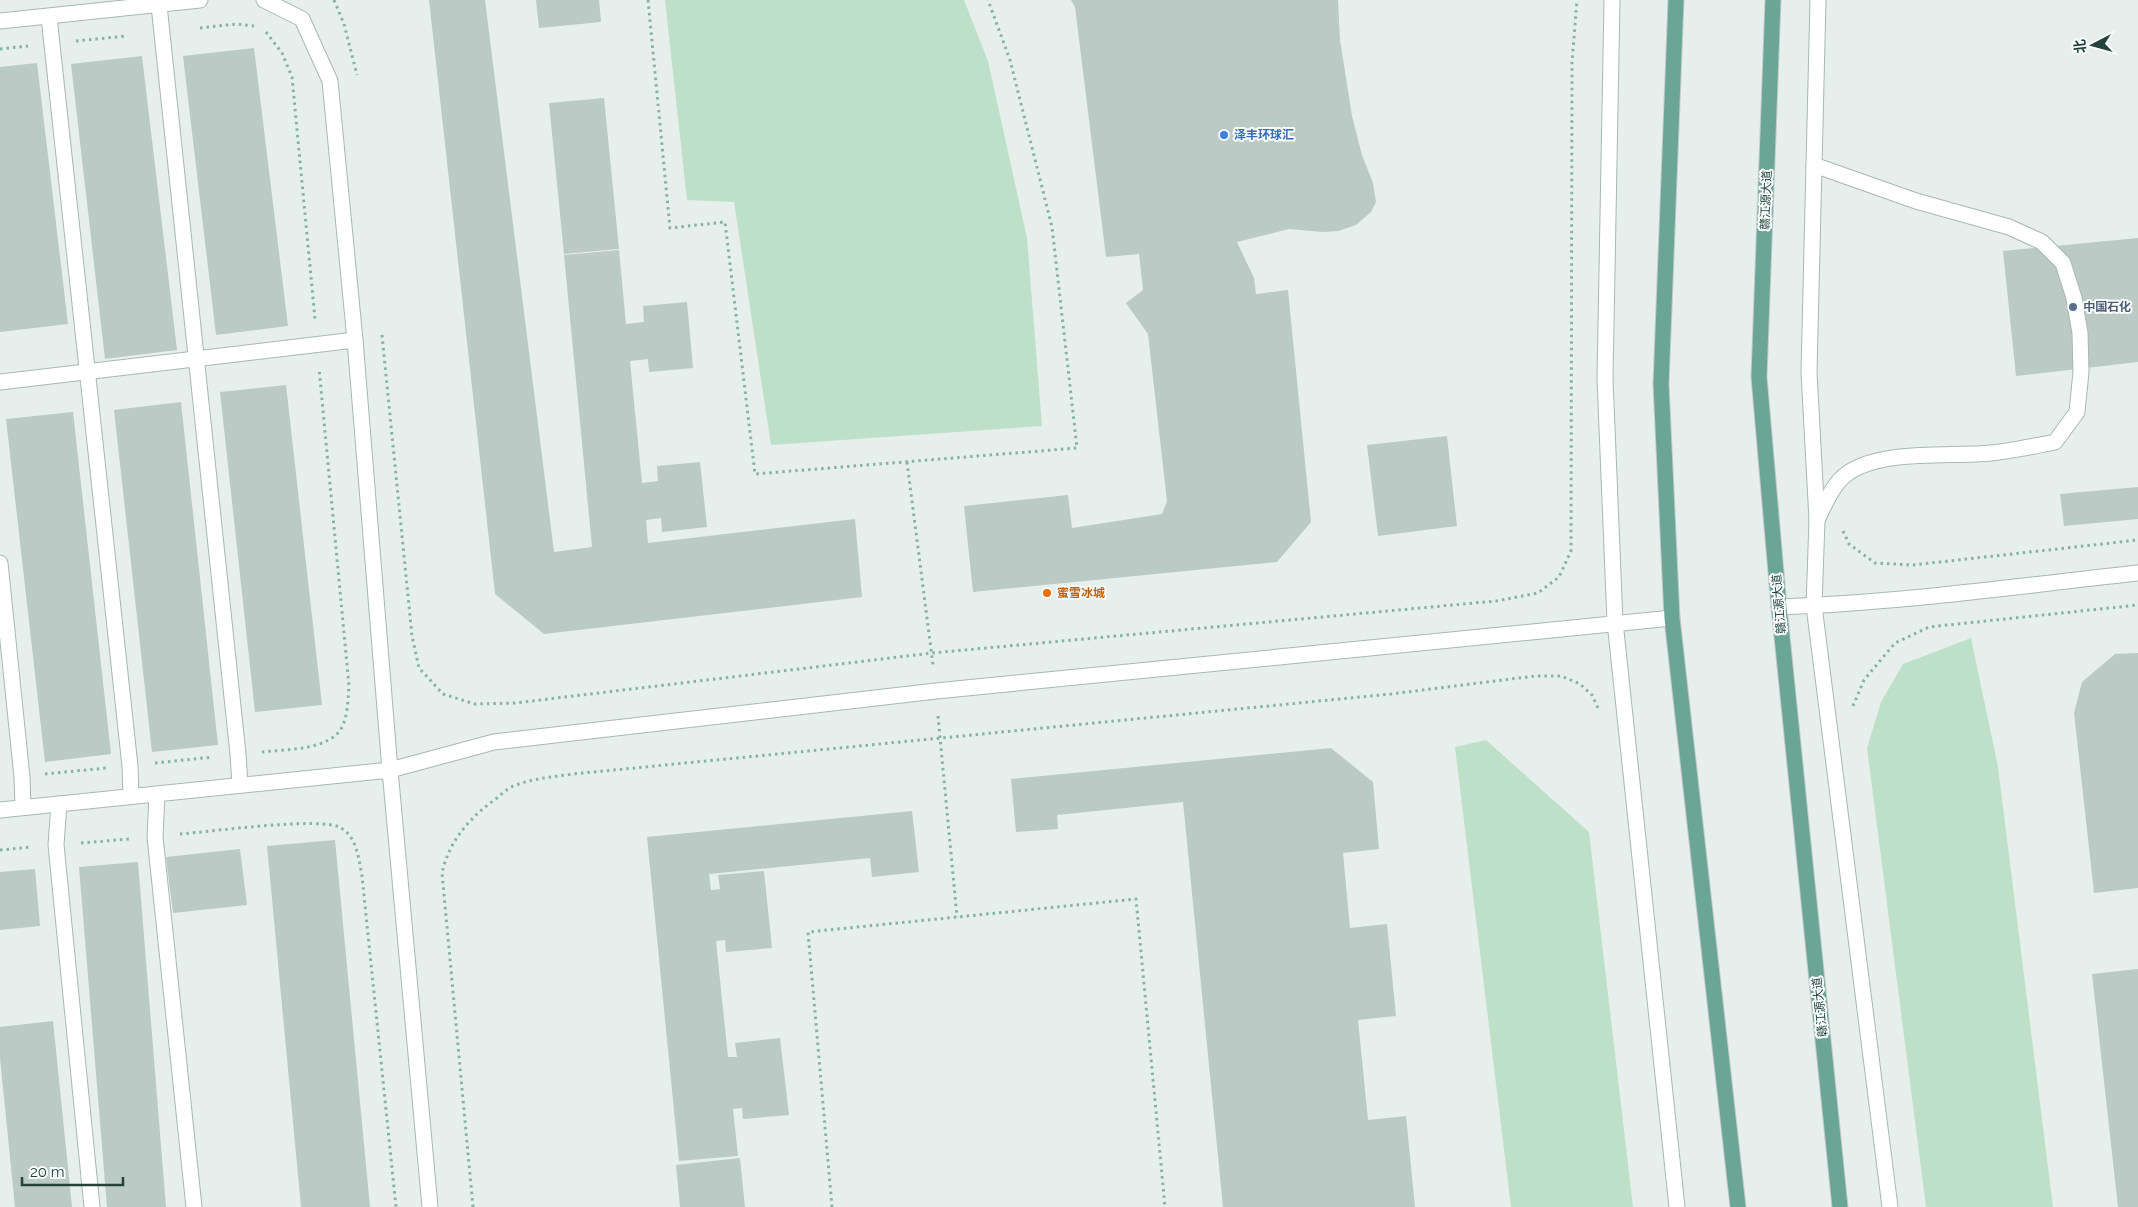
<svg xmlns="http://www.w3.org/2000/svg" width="2138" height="1207" font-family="Raleway,'Noto Sans SC',sans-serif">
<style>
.green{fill:#bfe0c8}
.building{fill:#bbcac4}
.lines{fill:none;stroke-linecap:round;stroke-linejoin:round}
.service-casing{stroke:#a8b8b2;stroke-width:17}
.minor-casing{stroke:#a8b8b2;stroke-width:17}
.tertiary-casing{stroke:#a8b8b2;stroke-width:17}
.primary-casing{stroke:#c2cac8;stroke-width:17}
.path{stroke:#86b3a5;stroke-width:3;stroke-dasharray:2.5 4;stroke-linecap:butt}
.service{stroke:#fff;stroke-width:15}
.minor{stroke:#fff;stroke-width:15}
.tertiary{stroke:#fff;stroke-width:15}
.primary{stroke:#6aa596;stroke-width:15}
.shop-dot{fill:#3f7fe0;stroke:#f7fbf9;stroke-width:2}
.service-dot{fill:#5c6f8a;stroke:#f7fbf9;stroke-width:2}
.food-dot{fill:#e8710a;stroke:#f7fbf9;stroke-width:2}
.labels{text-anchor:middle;stroke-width:4;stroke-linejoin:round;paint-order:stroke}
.shop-label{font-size:12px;font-weight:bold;fill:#366cbe;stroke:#f7fbf9;text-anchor:start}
.street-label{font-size:12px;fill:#24423a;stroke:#f7fbf9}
.service-label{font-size:12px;font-weight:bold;fill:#4e5e75;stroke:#f7fbf9;text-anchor:start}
.food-label{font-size:12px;font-weight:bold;fill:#c56008;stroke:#f7fbf9;text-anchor:start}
</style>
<rect width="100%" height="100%" fill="#e6efeb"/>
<path class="green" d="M665,0h299l24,61 39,177 15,188 -271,19 -37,-243 -47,-2z
M1971,638l27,129 55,440h-127l-59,-459 14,-46 22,-38z
M1486,740l103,92 44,375h-122l-56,-460z"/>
<path class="building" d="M429,0h56l69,552 38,-5 -28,-292 55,-5 7,74 18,-2 -1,-16 44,-4 6,66 -44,4 -1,-13 -18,2 12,122 16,-2 -1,-15 43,-4 7,65 -45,5 -1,-14 -15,2 2,23 207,-24 7,78 -318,37 -49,-40z
M536,0h63l2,22 -62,6z
M1071,0h267l2,40 12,76 10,39 11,28 3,19 -5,10 -15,13 -18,6 -15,1 -34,-3 -52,13 17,36 2,16 32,-4 23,232 -34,40 -304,30 -9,-86 104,-11 4,33 90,-14 5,-13 -19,-167 -22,-31 17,-13 -4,-36 -33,3 -31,-250z
M254,48l34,278 -72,9 -33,-279z
M142,56l35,294 -72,9 -34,-295z
M37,63l31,261 -68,8v-265z
M604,98l15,151 -55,5 -15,-151z
M2138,238v124l-122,14 -13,-125z
M286,385l36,320 -67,7 -35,-320z
M181,402l37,343 -66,7 -38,-342z
M73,412l38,342 -66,8 -39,-343z
M1447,436l10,90 -79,10 -11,-91z
M2138,487v32l-74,7 -4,-32z
M2138,653v235l-44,5 -20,-180 8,-31 33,-28z
M1331,748l42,34 6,67 -36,4 7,75 37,-4 9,92 -38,4 10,100 38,-4 9,91h-192l-40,-405 -126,13 1,14 -42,3 -5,-53z
M912,811l7,61 -47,5 -2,-19 -161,16 2,16 9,-1 -2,-14 46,-4 8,77 -46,4 -1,-12 -9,1 12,116h9l-2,-14 45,-5 9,77 -46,4 -1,-11 -9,1 5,47 -59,5 -32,-324z
M335,840l35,367h-69l-34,-361z
M240,849l7,56 -74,8 -7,-56z
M138,862l28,345h-59l-28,-340z
M35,869l5,57 -40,4v-58z
M2138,969v238h-20l-26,-233z
M53,1021l19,186h-57l-15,-149v-31z
M740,1158l5,49h-65l-4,-42z"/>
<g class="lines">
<g class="service-casing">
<path id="service" d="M159,5l79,749 2,31
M49,17l81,749 1,30
M0,563l22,214 1,30
M157,794l-2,43 39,370
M59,804l-3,41 36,362"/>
</g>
<g class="minor-casing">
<path id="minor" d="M1814,165l102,36 93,26 33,15 21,21 11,35 6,35 1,39 -4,40 -22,30c-21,4 -43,9 -64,11 -40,4 -108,-4 -143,20 -15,10 -23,31 -31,47
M0,382l355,-42"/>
</g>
<g class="tertiary-casing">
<path id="tertiary" d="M264,0l38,19 28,62 25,259 35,430 40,437
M1612,0l-7,379 10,243 62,585
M1818,0l-9,372 8,148 -3,86 76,601
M0,21l200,-21
M1779,607c120,-4 240,-21 359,-34
M0,810l390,-40 104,-28 442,-51 736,-73"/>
</g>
<g class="primary-casing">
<path id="primary" d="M1676,0l-15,384 11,234 66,589
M1773,0l-14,377 20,230 61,600"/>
</g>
<path class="path" d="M334,0l10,24 13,51
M648,0l22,228 55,-6 30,252 322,-26 -25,-221 -42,-167 -22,-60
M200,28l36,-4 18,2
M266,32l16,21 10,24 23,242
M76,41l51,-5
M0,49l28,-3
M382,335l30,301 7,32 24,26 32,10 40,-1 417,-50 564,-52 42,-8 21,-16 12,-26 1,-489 5,-62
M907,462l26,203
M1843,531l6,13 26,19 38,2 225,-25
M1853,706l11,-26 31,-37 34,-16 209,-22
M938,716l19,201
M262,752c24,-3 70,-1 81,-27 5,-13 5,-26 6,-39l-30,-318
M155,763l58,-6
M45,774l61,-6
M180,834c28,-2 143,-18 161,-6 16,9 18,32 21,48l34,331
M81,843l48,-4
M0,850l32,-3
M473,1207l-31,-334c7,-32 28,-56 55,-75 6,-5 12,-11 19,-13 19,-7 37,-8 57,-11l818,-80 144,-18h26l19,8 12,11 6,13
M832,1207l-24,-275 328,-33 29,308"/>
<use href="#service" class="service"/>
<use href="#minor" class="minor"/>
<use href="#tertiary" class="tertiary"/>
<use href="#primary" class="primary"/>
</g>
<circle class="shop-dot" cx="1224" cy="135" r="5"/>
<circle class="service-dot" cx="2073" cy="307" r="5"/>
<circle class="food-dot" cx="1047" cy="593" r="5"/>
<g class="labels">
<g class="shop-label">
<text x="1234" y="139">泽丰环球汇</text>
</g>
<g class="street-label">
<text transform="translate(1766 200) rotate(-88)" y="4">赣江源大道</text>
<text transform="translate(1779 604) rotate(-95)" y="4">赣江源大道</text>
<text transform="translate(1820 1007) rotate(-96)" y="4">赣江源大道</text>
</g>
<g class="service-label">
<text x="2083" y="311">中国石化</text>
</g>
<g class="food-label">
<text x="1057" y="597">蜜雪冰城</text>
</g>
</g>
<g transform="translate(2093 45) rotate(264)" stroke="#f7fbf9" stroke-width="4" paint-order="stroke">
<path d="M0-4L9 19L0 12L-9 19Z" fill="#24423a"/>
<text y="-8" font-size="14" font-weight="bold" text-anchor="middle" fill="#24423a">北</text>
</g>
<path d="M22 1177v8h101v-8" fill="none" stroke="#24423a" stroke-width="2.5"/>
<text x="30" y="1177" font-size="15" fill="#24423a" stroke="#f7fbf9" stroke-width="4" paint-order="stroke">20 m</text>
</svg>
